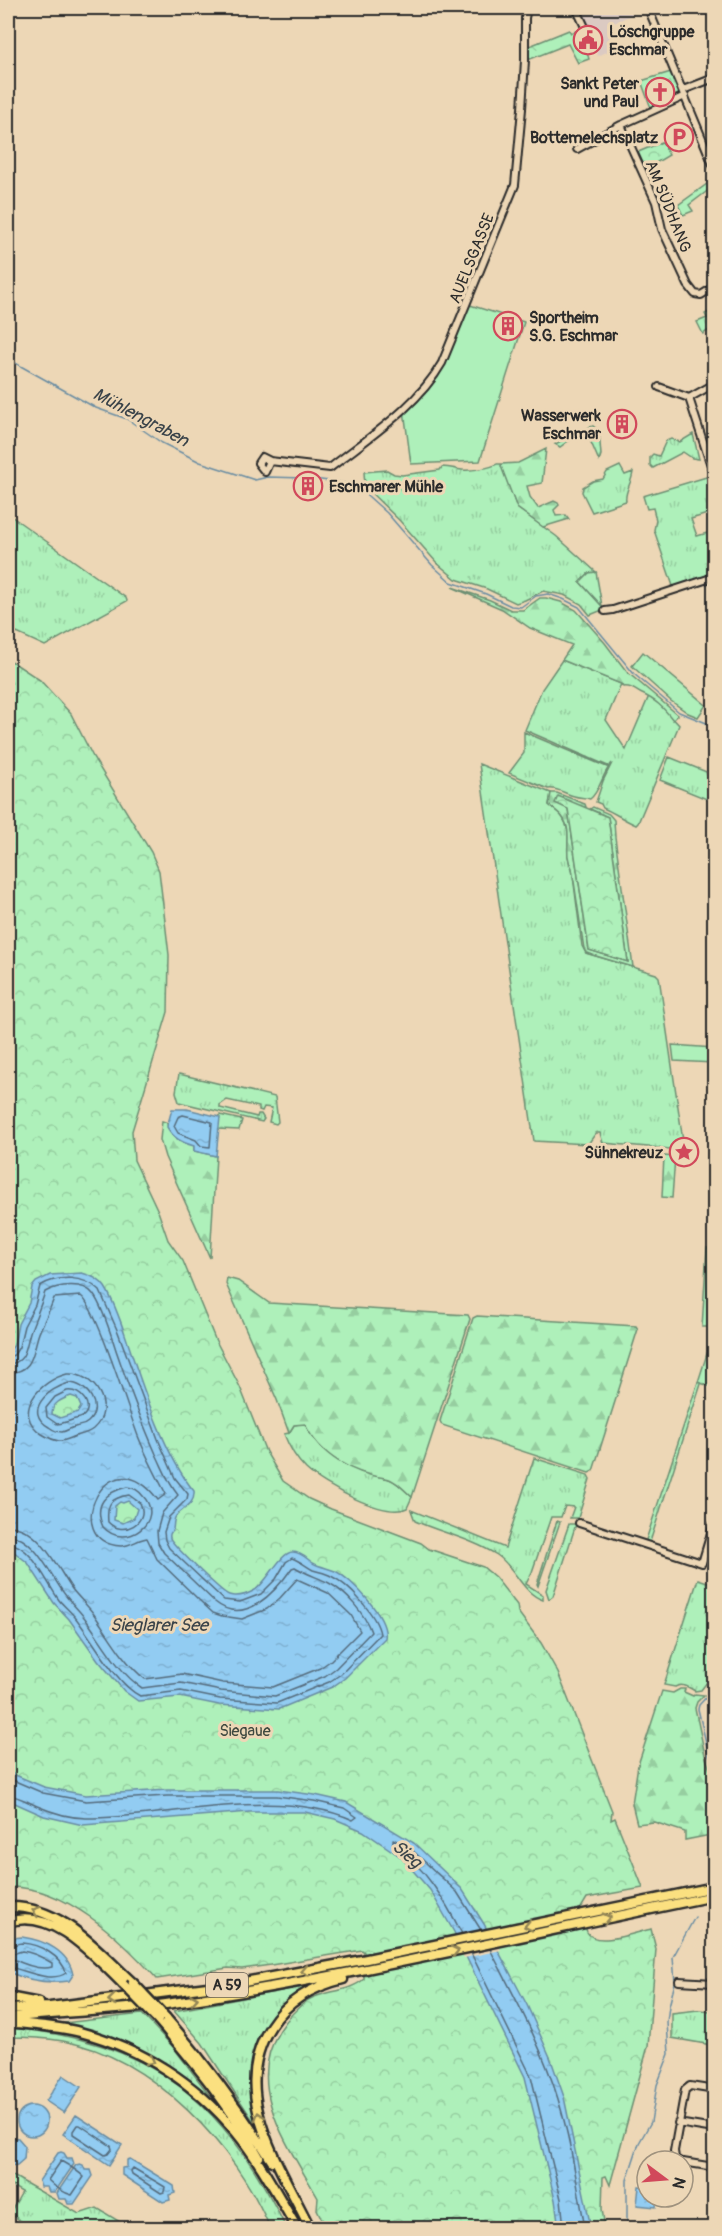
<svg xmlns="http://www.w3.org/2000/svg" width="722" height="2236" font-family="Pangolin,sans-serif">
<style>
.built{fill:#dbcac2}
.grass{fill:url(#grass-tufts);stroke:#6c8e72;stroke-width:1.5}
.forest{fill:url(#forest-firs);stroke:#6c8e72;stroke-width:1.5}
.park{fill:url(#park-crowns);stroke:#6c8e72;stroke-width:1.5}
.garden{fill:#aef0ba;stroke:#6c8e72;stroke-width:1.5}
.water{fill:url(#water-ripples);stroke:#698ca2;stroke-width:1.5;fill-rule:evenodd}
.pier{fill:#edd7b6}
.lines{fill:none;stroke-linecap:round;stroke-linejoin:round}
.shore{stroke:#546b7b;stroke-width:1.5}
.stream{stroke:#698ca2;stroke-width:1.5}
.minor-casing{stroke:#2b2b2b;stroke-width:10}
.highway-casing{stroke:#2b2b2b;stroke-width:13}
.minor{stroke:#edd7b6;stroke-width:6}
.highway{stroke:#fbe080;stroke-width:8}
.highway-bridge-casing{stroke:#2b2b2b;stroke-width:13;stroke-linecap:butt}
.highway-bridge{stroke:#fbe080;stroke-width:8}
.oneway{stroke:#938656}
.labels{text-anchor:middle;stroke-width:6;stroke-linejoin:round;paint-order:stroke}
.shield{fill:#edd7b6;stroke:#655f55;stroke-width:1.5}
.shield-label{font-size:15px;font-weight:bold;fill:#2b2b2b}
.poi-label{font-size:16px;font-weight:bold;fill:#2b2b2b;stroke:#edd7b6;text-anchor:end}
.street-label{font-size:16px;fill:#2b2b2b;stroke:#edd7b6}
.park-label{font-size:16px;fill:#3f4940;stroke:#edd7b6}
.water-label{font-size:18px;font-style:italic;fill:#3a4349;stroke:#edd7b6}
</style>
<defs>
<pattern id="grass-tufts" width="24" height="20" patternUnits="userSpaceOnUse" patternTransform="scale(1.5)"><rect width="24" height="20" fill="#aef0ba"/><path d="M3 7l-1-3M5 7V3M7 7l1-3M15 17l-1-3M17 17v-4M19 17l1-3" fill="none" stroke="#96cea0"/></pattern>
<pattern id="forest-firs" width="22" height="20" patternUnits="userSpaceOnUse" patternTransform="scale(1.5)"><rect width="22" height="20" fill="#aef0ba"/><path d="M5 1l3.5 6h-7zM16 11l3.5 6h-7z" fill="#96cea0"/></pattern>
<pattern id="park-crowns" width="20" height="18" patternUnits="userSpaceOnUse" patternTransform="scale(1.5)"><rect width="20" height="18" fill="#aef0ba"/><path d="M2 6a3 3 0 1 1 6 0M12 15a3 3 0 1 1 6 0" fill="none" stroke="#96cea0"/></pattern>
<pattern id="water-ripples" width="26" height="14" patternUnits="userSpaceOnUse" patternTransform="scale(1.5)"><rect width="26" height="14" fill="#92ccf2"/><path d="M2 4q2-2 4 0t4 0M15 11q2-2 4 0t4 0" fill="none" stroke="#7eafd0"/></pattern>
</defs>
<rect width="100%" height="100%" fill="#edd7b6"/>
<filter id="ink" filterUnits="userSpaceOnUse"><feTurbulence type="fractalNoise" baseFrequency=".0167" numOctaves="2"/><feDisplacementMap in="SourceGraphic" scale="12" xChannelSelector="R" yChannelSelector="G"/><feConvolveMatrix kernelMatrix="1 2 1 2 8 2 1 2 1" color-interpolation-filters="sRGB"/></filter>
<g filter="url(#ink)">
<path class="built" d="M586,8h56l1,1 -35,17 9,21 -19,9 -10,-22 3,-1 -11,-22z"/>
<path class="grass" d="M671,72l9,21 -29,15 -10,-27z
M714,179v7l-25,19 4,6 -10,4 -5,-10z
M709,312l1,2 4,-2v15l-11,7 -6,-12 10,-4 -2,-4z
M693,434l6,25 -7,-1 -9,-6 -30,16 -3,-3v-8l3,-3 6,2 7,-15 5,-2 9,3z
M497,464h4l16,44 39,28 40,36 -7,1 -9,9 22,24 -2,5 -10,4 -9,-11 -17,-9 -21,-4 -18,9 -9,3 -29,-14 -31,-10 -19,-16 -37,-42 -35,-34 -1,-15 23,-2 7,4 8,1 38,-5 2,-3c9,0 12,2 20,3 8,1 29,-2 35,-6z
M620,466l5,9 8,-3c-1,10 -9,21 -7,29l-34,11 -10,-20 1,-5 10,-6 10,-2 4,-7z
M713,475l1,37 -23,7 6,17 17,-5v45l-38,12 -3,-2 -19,-56 2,-10 -3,-12 -6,1 -4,-13z
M8,514l118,84 1,3 -82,45 -37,-17z
M562,660l59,24 -15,36 20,30 23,-54 9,6 21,23 -41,98 -2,2c-12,-5 -21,-12 -33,-17l-2,-4 -5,-2 7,-21 9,-18c-10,10 -12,29 -22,36 -6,-2 -10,-1 -16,-3 -9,-2 -17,-9 -26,-7l-39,-16 15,-20v-21l83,35 1,-1 -83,-36 17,-41z
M669,757l45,18v27l-54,-22z
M479,764l72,29 -2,12c4,4 11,8 14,13 11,16 -1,34 9,50l10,78 4,7 70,21 3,3 25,171 -2,2 -79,-7 -3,-10h-4l-8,11 -54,-3z
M179,1074l96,23 3,25 -2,2 -7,-2 3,-14 -8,-1 -2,4 -3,-1v-3l-32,-7 -7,5v3l37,9 1,-3h3l3,5 -2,3 -83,-20 -3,-10z
M698,1382l3,2 -52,161 -4,-2z
M305,1423c14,32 48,50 80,55 10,1 20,13 27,19l-5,11c-22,11 -84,-23 -101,-39 -10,-10 -17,-22 -22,-35l5,-1 5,-8z
M534,1458l54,17 2,4 -12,39h-8l4,-11 -9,-1 -4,11h-10l-19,55 -6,12 17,11v5c-21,-7 -28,-33 -46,-45 -25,-16 -55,-22 -82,-34l-4,-11 94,38z
M557,1521l3,1 -22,64 -1,-2z
M569,1524h7l-23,72 -4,3 -3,-9z
M698,1579l16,5v89l-13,17 -6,1c-7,-4 -13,-8 -20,-4l-11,-2z
M312,1985c-58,27 -71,86 -54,143l-56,-85 -28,-32z
M698,2010l15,1 -1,34 -40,-7v-25z
M142,2014l32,34 40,53 -47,-37 -45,-24 -58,-17z
M8,2028c141,10 219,75 278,200h-16c-34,-82 -117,-170 -207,-187 -18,-3 -37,-4 -55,-4z
M8,2173l71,41 18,-6 33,20h-71l-10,-4 -4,4h-15l-20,-15 12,-21 -14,-8z"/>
<path class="forest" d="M593,426l6,5 2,24 -2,6 -12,-28 -16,6 -11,8 -5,-3z
M546,449l-4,34 -15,3 3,11 8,11 16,-7 4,2 1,2 -5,5 2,6 10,-1 3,4 -26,8 -26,-19 -16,-42 1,-2 16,-1z
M596,572l6,34 -22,-24 9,-9z
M452,587l38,13 21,10h12l17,-12h6l15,4 15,8 29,33 22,29 51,43 -5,5c-10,-13 -17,-20 -33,-27 -6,-4 -10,-7 -17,-6l-2,-3 -59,-24 10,-15 -42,-17 -28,-19z
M551,793h6l28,11 1,3 -18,2 21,141 39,12 -20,-145 -18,-8 3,-2 16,7 5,6 1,17 18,130 -47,-14 -2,-4 -12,-81c-10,-16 2,-34 -9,-50 -3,-5 -10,-9 -14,-13z
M220,1115l22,5 -3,10 -21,-1z
M162,1121l6,2 -1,2 27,21v5l22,5 -6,102 -45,-101 -5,-17z
M664,1156l11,1 -3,41 -10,-1z
M227,1278l11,3 31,22 199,12 2,4 -58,178c-7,-6 -17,-18 -27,-19 -32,-4 -66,-23 -80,-54l-11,1 -5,8 -12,-33 -51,-116z
M477,1316l159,10 2,3 -45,142 -4,2 -147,-48 -2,-4 33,-103z
M680,1689h5l-1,3 9,4 2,-2 9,1 -7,7 -2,6 10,47 9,27v28l-4,13 1,12 -26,5v-8l-31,-10 -17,2 -5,-20 6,-39 24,-74 11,2z"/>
<path class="park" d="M569,30l2,3 5,-2 3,6 3,-1 7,23 -11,4 -10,-19 -40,16 -1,-13z
M662,142l2,3 3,-2 1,3 -3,2 4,7 -25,15 -8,-17z
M8,659l32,21 31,34 22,43 58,95 8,19 10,84 -1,57 -36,119 2,29 24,51 10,29 15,21 32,78 25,48 26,65 17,29 26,18 22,10 90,34 8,6 54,18 12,10 22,28 1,7 23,31 17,30 54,138 -1,9 4,-2 28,70 -56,10 -6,10c2,8 3,17 6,24 8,16 50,0 64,-3l5,20 -8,97 -38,139 -4,-9 -3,1 -1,32 3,19h-279l-9,-19 1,-11c-28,-50 -75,-111 -38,-168 7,-11 18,-23 28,-30 17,-10 40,-7 56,-21v-27l-2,-2 -91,15 -29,4 -14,-1 -71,11c-36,-40 -92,-94 -149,-92z
M558,796l50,21 20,145 -39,-12 -21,-141 -13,-6z"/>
<path class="garden" d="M470,305l54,17 -44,139 -69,3 -7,-54 31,-31z
M643,652l63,53 -8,12 -10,-4 -17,-12 -39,-35z
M672,1045l42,3v15l-40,-2z
M707,1248h7v79h-12z
M714,1332v56l-16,-6z"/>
<path class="water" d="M172,1109h15l33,8 -4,39 -22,-5v-5c-13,-4 -20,-7 -27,-19z
M82,1273c8,2 18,7 23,14 10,16 17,38 23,56 15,45 37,113 66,148 1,14 -10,16 -18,25 -3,4 -2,9 -3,13 -2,5 -4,3 -3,9 2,6 52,55 59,57 9,3 19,-1 26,-5 12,-7 26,-39 38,-38 8,0 14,7 20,11 7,4 15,5 22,8 17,8 54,47 50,67l-40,40 -13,9 -53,22 -60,-4 -39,-8 -42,4 -14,-10 -26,-31 -29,-41 -15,-16 -26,-40 -20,-16v-194l6,-8 4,-21 11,-21 3,-16 4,-5 14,-7zM71,1396l6,2 4,9 -3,5 -18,6 -8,-4c0,-11 10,-15 19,-18zM128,1501l9,8 -3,9 -11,5 -9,-3 1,-14 5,-4 3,1z
M8,1772l36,15 42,8 81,-5h111l37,5 31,7 68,41 48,46 22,35 43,81 23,52 14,40 27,131h-32l-4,-28 -30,-123 -71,-145 -24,-42 -29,-33 -38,-26 -28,-12 -30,-7h-55l-167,13 -39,-9 -36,-16z
M22,1937c22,3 47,14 51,38l-4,6c-21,3 -42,-1 -61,-9v-30l5,-4z
M63,2075l18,12 -17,26 -18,-12z
M17 2121a15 15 0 1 1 30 0a15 15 0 1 1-30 0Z
M76,2115l46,30 -13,20 -46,-31z
M8,2137l10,1 7,8 -1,13 -7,6 -9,1z
M61,2152l3,1 3,5h5l2,6 -19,28h-6l-2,-5h-6l-2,-6 19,-28z
M130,2159l44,27 1,7 -6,2 1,5 -7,2 -41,-27v-7l5,-1v-7z
M80,2164l3,1 2,5h6l2,6 -19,28h-6l-2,-5h-7l-2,-6 19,-28z
M639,2186l8,1v10h10l-1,10 -19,-2z"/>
<path class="pier" d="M490,1929l11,21 -37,8 -11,-22z"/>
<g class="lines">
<path class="shore" d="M183,1115l29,7 -2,25 -9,-1 -5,-6 -18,-7 -4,-7 4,-9z
M8,1357l6,-2 5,-8 5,-21 11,-21 5,-19c18,-11 45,-11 60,5l18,41 40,107 17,39 13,16 -1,5 -18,18 -5,15 1,8 4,8 55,52 16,2 21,-8 15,-15 10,-17 6,-4c8,3 14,8 21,12 6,2 13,3 18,6 17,8 46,39 49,58l-39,40 -12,8 -52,21 -57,-4 -39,-8 -41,5c-24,-12 -48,-58 -65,-79 -5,-6 -11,-11 -16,-17 -13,-18 -27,-55 -51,-57
M8,1364c21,-1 17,-22 24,-37 5,-13 9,-22 13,-35 13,-7 38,-11 48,2 10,13 18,41 23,56 12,35 25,70 40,104 7,14 12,29 22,41l-16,18 -5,18 1,12 6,10 51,49c30,25 61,-11 77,-34l3,-1c11,7 22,10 34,16 17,9 36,31 42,49l-35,36 -11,8 -50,20 -54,-5 -40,-8 -39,5c-23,-15 -39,-45 -55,-67 -6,-9 -14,-16 -21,-25 -15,-19 -30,-59 -58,-61
M8,1373c27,-1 24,-21 31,-40 5,-12 11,-23 15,-35l27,-2c16,12 47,114 57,140 8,20 18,39 28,58l-8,6c-51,-69 -100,43 -37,46 10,0 17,-7 26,-8l10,21 42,41 14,13 9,3 20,3 25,-10 13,-11 17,-19 31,14 23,22 9,16 -30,30 -10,7 -47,19 -50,-4 -41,-9 -37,5c-22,-17 -36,-44 -52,-66 -6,-8 -15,-16 -21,-24 -16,-23 -32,-62 -64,-63
M67,1374c28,-2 50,34 26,55 -5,4 -10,5 -17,7 -6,2 -10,5 -17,5 -7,-1 -12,-4 -17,-7 -32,-21 -1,-54 25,-60z
M69,1383c18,0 35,24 19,39 -4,4 -8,3 -13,5 -5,1 -8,4 -13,5 -6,0 -9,-2 -13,-5 -27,-16 0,-39 20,-44z
M67,1391c15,-2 28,17 15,26 -3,2 -8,2 -10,3 -6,2 -9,4 -15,4l-10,-7 -1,-9 9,-11z
M127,1487c8,1 11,3 16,9 23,24 -17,56 -40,31 -10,-23 3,-35 24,-40z
M129,1495l11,8c10,19 -17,35 -32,19 -2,-20 4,-24 21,-27z
M8,1778l35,15 43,8 81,-5h110l37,5 30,7 13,9 -4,3c-78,-34 -184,-2 -267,-2 -15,0 -35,-6 -49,-12 -9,-4 -19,-10 -29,-11
M462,1934c-17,-34 -38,-68 -69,-90v-5l17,9 47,44 24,38
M8,1946c5,0 9,-3 14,-3 17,1 40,13 44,30 -16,11 -42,-4 -58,-6
M490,1949c25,49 52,97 68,150 13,42 19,86 27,129
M22,1951c11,1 20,6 30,12v4c-13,4 -29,-3 -41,-9l1,-4z
M471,1953l60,123 30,123 3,29
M77,2125h3l31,21 1,3 -4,5 -3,1 -32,-21v-3z
M61,2161c7,4 18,11 23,16l-12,18c-8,-2 -18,-9 -24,-15z
M133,2168l32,19 -1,5 -3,1 -29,-19 -1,-3z"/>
<path class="stream" d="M8,359l88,49 31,11 35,24 38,19 55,18 13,-3 37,1
M313,479l32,4 14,5 28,25 45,52 19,17 35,12 25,12 10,1 15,-11 12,-2 15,5 16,8 55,67 45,38 35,14
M714,1689l-15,16 -1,4 16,67
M714,1817l-2,11 2,12
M627,2228v-48l12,-37 12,-21 6,-37 12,-31 -2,-32 2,-16 6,-23 -2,-26 22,-40"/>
<g class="minor-casing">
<path id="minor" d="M576,8l9,19
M648,8l66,159
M683,90l31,-12
M621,125l35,77 6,27 26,56 7,9 6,1 13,-8
M577,149l44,-24 64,-29
M659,387l30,11 25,-14
M689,398l25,77
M270,461l-5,11 -7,-9 4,-6 8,4 60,7c39,-31 87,-61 112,-105l73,-178 7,-76 3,-49v-42l2,-10
M605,611l8,-1 101,-33
M579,1523l123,40 12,-40
M679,1981l35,2
M678,2123l36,6
M679,2161l-4,-3 -1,-7 11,-61 5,-4 19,3
M683,2162l31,5"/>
</g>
<g class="highway-casing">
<path id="highway" d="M8,1907c53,-2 89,43 125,76
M8,1922c45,-15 86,34 115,62
M8,1997l31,6
M8,2009l42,-2 189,-24 123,-23 352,-73
M8,2018c52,-6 105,-7 158,-14 185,-27 366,-71 548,-108
M166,2018c40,46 73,91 106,143
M158,2020c37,43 73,87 101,137
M8,2022c24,3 49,4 72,10 61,16 116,51 156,100 24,29 42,64 61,96
M310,2228c-29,-61 -83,-135 -39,-202 17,-26 43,-40 72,-47"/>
</g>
<use href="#minor" class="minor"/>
<use href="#highway" class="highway"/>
<g class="highway-bridge-casing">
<path id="highway-bridge" d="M133,1983l33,35
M123,1984l35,36"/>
</g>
<use href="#highway-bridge" class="highway-bridge"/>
</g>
<defs><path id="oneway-chevron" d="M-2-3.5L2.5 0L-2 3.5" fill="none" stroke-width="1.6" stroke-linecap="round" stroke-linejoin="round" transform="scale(1.5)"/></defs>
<g class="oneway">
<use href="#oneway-chevron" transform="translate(36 1911) rotate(-163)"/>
<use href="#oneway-chevron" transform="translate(607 1918) rotate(-13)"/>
<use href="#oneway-chevron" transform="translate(528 1926) rotate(168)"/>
<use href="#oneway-chevron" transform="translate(455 1951) rotate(-12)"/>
<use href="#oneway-chevron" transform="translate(305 1971) rotate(169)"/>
<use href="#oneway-chevron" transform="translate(194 1999) rotate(-9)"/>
<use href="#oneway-chevron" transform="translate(112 2000) rotate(174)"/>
<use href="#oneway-chevron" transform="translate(151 2061) rotate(29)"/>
<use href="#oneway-chevron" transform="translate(259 2116) rotate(-107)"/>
</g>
</g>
<defs>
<g id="civic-ring" transform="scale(1.5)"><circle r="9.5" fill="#edd7b6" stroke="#d1495b" stroke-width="1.5"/><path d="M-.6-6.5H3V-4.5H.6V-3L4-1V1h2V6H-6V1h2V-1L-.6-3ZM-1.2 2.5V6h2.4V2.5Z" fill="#d1495b"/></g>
<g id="church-ring" transform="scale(1.5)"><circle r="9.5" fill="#edd7b6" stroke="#d1495b" stroke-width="1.5"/><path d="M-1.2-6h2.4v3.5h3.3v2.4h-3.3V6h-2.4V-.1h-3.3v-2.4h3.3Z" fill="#d1495b"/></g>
<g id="parking-ring" transform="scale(1.5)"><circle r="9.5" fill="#edd7b6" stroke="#d1495b" stroke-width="1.5"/><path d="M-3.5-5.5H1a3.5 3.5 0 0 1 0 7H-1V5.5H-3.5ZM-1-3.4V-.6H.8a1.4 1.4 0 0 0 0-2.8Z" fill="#d1495b"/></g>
<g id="building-ring" transform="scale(1.5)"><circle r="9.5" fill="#edd7b6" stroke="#d1495b" stroke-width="1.5"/><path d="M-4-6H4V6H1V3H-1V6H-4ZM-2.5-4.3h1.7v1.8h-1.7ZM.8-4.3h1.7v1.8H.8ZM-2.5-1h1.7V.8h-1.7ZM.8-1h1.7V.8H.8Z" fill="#d1495b"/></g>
<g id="sight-ring" transform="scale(1.5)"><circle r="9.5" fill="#edd7b6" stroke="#d1495b" stroke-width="1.5"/><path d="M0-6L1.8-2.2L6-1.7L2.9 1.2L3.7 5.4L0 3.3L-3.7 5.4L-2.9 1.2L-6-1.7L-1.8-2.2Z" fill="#d1495b"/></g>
</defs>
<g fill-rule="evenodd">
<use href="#civic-ring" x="588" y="40"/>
<use href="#church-ring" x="660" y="92"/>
<use href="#parking-ring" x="679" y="137"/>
<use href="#building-ring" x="508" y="326"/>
<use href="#building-ring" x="622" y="424"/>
<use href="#building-ring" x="308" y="486"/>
<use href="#sight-ring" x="684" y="1152"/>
</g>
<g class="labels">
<rect class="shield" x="206" y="1973" width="42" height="24" rx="4.5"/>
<g class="shield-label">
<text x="227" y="1990">A 59</text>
</g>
<g class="poi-label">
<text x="609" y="37" text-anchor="start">Löschgruppe<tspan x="609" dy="18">Eschmar</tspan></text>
<text x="639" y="89">Sankt Peter<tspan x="639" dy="18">und Paul</tspan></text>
<text x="658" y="143">Bottemelechsplatz</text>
<text x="529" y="323" text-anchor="start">Sportheim<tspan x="529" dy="18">S.G. Eschmar</tspan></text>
<text x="601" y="421">Wasserwerk<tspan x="601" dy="18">Eschmar</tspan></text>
<text x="329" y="492" text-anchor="start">Eschmarer Mühle</text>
<text x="663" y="1158">Sühnekreuz</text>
</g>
<g class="street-label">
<text transform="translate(669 206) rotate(68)" y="6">AM SÜDHANG</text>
<text transform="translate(471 258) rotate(-68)" y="6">AUELSGASSE</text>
</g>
<g class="park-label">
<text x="245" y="1736">Siegaue</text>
</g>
<g class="water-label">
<text transform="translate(141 417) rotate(28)" y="6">Mühlengraben</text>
<text x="159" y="1631">Sieglarer See</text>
<text transform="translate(407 1854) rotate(41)" y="6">Sieg</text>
</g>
</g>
<rect width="722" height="2236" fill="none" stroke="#edd7b6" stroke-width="30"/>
<rect x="15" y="15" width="692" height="2206" fill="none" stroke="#2b2b2b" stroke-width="2" filter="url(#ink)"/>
<g transform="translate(665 2179) rotate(106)"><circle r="28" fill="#edd7b6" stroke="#9f927e" stroke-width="1.5"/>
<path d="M0-4.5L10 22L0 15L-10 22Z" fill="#d1495b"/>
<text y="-9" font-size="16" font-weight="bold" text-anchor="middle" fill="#2b2b2b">N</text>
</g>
</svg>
